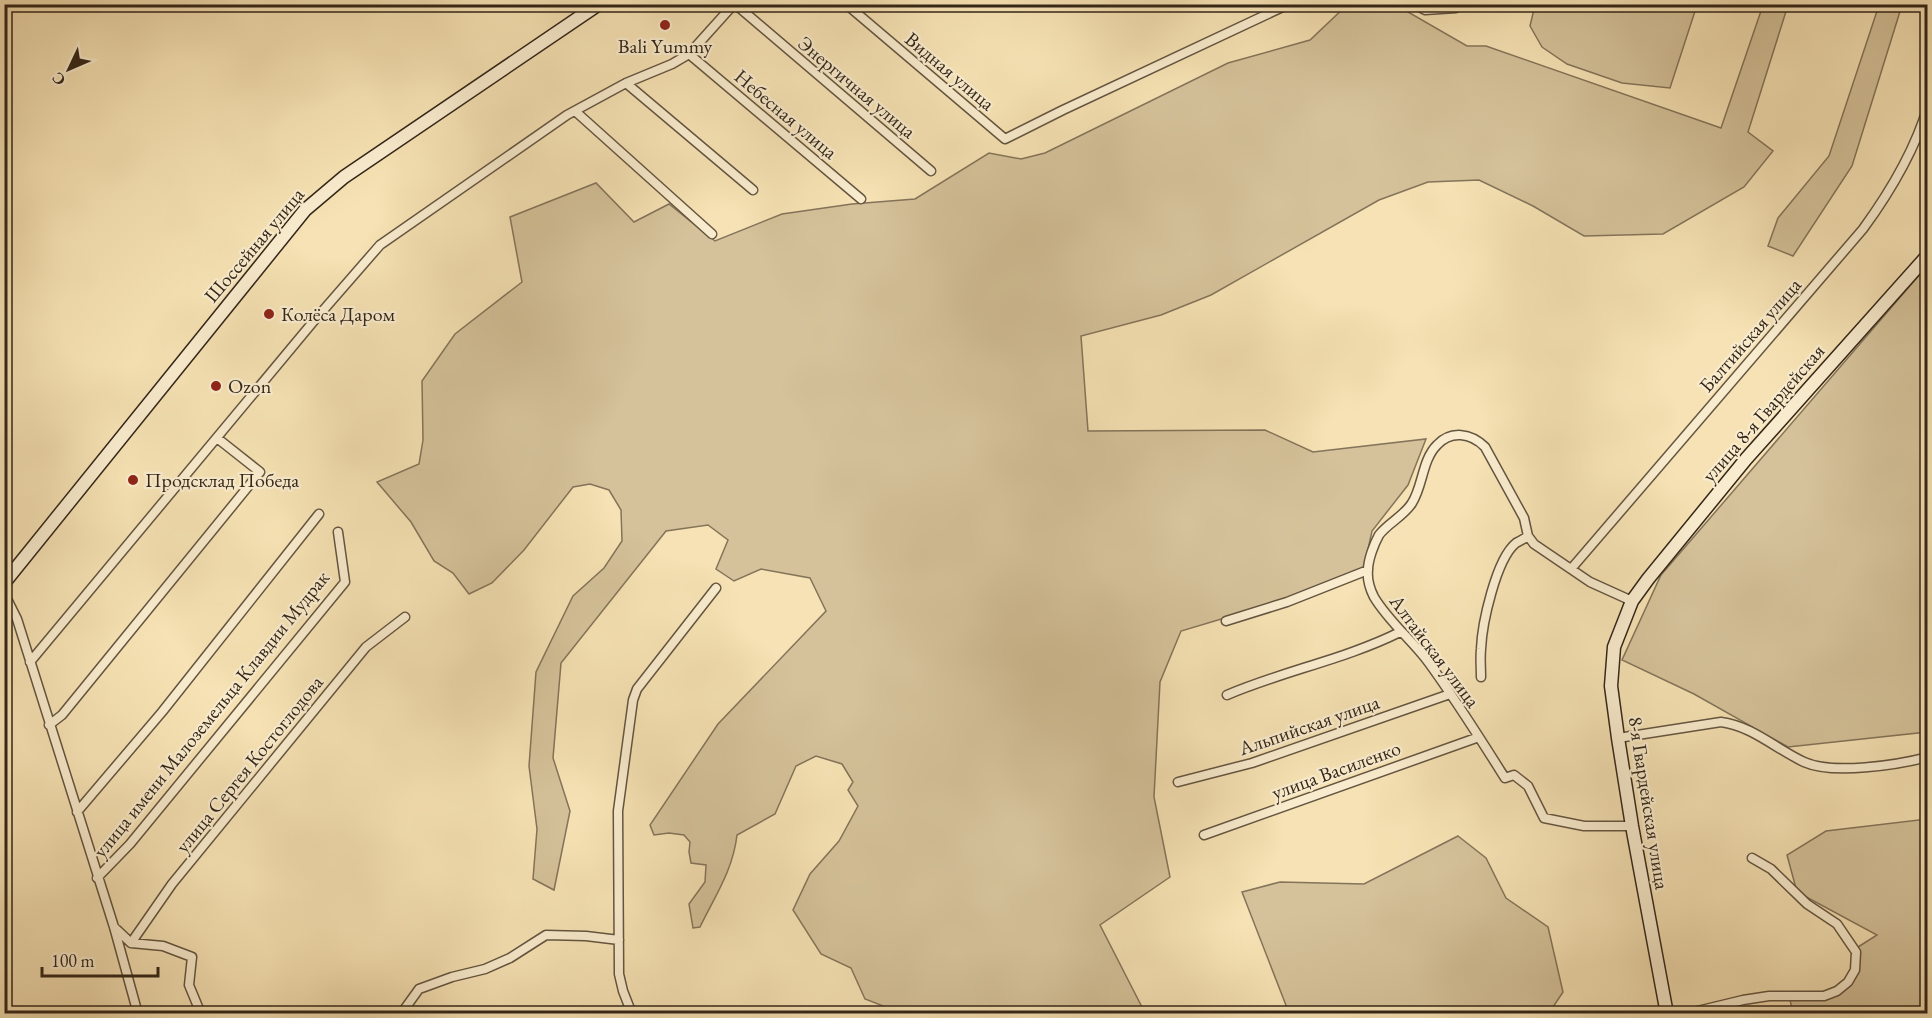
<svg xmlns="http://www.w3.org/2000/svg" width="1932" height="1018" font-family="'EB Garamond',serif">
<style>
.green{fill:#d5c29a;stroke:#84745a;stroke-width:1.5}
.lines{fill:none;stroke-linecap:round;stroke-linejoin:round}
.street-casing{stroke:#645540;stroke-width:11}
.secondary-casing{stroke:#332619;stroke-width:15}
.street{stroke:#f9ecce;stroke-width:8}
.secondary{stroke:#f9ecce;stroke-width:12}
.poi-dot{fill:#8f2418;stroke:#f9ecce;stroke-width:2}
.labels{text-anchor:middle;stroke-width:4.5;stroke-linejoin:round;paint-order:stroke}
.poi-label{font-size:20px;fill:#332619;stroke:#f9ecce;text-anchor:start}
.street-label{font-size:20px;fill:#332619;stroke:#f9ecce}
</style>
<rect width="100%" height="100%" fill="#f6e2b4"/>
<filter id="stains"><feTurbulence type="fractalNoise" baseFrequency=".00333" numOctaves="4"/><feColorMatrix values="0 0 0 0 .2 0 0 0 0 .09 0 0 0 0 .02 0 0 0 .5 -.17"/></filter>
<radialGradient id="worn" r=".72"><stop offset=".6" stop-color="#630" stop-opacity="0"/><stop offset="1" stop-color="#630" stop-opacity=".3"/></radialGradient>
<path class="green" d="M1347,5h49l71,41h19l235,82 42,-123h25l-40,127 25,19 -29,36 -81,47 -79,2 -51,-30 -54,-26 -51,2 -49,18 -168,95 -50,20 -80,21 7,95 177,-1 48,22 113,-13 -18,46 -36,46 -10,46 -181,54 -21,51 -6,115 16,80 -70,48 45,88h-251l-3,-4 -26,-10 -14,-31 -30,-14 -28,-44 17,-36 29,-33 19,-35 -10,-16 5,-8 -11,-18 -26,-8 -20,10 -21,48 -38,21c-4,35 -22,61 -37,92l-7,1 -4,-24 16,-22 1,-17 -15,-2 -2,-11 1,-10 -6,-7 -15,-2 -15,2 -4,-10 68,-101 108,-113 -16,-33 -49,-9 -27,12 -18,-12 12,-29 -20,-15 -42,6 -105,132 -8,95 17,53 -16,79 -21,-11 4,-50 -8,-63 7,-94 37,-76 31,-28 18,-27 -1,-31 -12,-20 -19,-6 -17,3 -49,63 -32,33 -23,11 -16,-21 -19,-12 -23,-39 -34,-40 42,-18 4,-24 -1,-59 33,-47 67,-52 -12,-65 86,-34 38,39 35,-18 46,37 67,-27 70,-10 63,-5 74,-46 32,6 24,-6 183,-90 82,-23z
M1535,5v-1l162,1 -27,83 -48,-5 -55,-19 -25,-17 -12,-21z
M1879,5h23l-50,161 -59,90 -25,-10 10,-28 51,-62z
M1927,266v466l-139,15 -94,-53 -72,-34 39,-85z
M1927,819v194h-134l-3,-13 38,-3 31,-30 -1,-20 19,-12 -80,-43 -10,-37 39,-24z
M1458,836l28,22 20,40 42,29 15,65 -14,21h-260l-47,-121 38,-10 84,2z"/>
<g class="lines">
<g class="street-casing">
<path id="street" d="M735,4l196,167
M846,4l159,135 58,-29 226,-106
M1414,4l11,6 31,-2 3,-4
M689,54l172,145
M626,83l127,107
M575,111l137,123
M1571,569l292,-340c27,-37 52,-79 65,-123
M4,593l13,26 97,308 24,87
M1632,601l-42,-19 -56,-38 -6,-8 -4,-18 -39,-71c-14,-14 -34,-17 -48,-2 -15,15 -14,41 -25,58 -8,13 -24,20 -33,32 -5,9 -11,25 -11,35 -1,9 2,19 6,27 15,25 38,43 55,66 27,37 52,77 76,115l9,-3 14,11 16,32 40,8h48
M1226,621l61,-19 81,-32
M30,662l283,-340 67,-77 187,-130 59,-32 46,-19 17,-10 45,-50
M1481,677c0,-9 -1,-19 0,-28 1,-25 15,-90 35,-106 4,-2 8,-4 12,-7
M1227,695c56,-24 119,-36 173,-63
M49,725l13,-10 198,-243 -43,-34
M1618,738l103,-16c31,4 55,27 83,40 29,13 93,3 124,-5
M1178,782l74,-19 198,-69
M77,812l85,-100 157,-198
M1204,835l275,-98
M97,878l33,-34 215,-262 -7,-50
M114,927l17,16 32,3 29,11 -3,28 12,29
M131,943l41,-59 194,-237 39,-30
M401,1014l18,-25 33,-12 33,-8 25,-11 36,-23 40,1 33,4
M632,1014l-9,-23 -4,-17 -1,-163 15,-111 4,-11 79,-101
M1685,1014l58,-14 26,-4h55l13,-5 11,-9 7,-12 1,-18 -19,-28 -30,-20 -36,-35 -19,-11"/>
</g>
<g class="secondary-casing">
<path id="secondary" d="M4,583l301,-373 39,-33 255,-173
M1667,1014l-35,-188 -14,-88 -7,-52 3,-39 18,-46 16,-22 98,-120 182,-204"/>
</g>
<use href="#street" class="street"/>
<use href="#secondary" class="secondary"/>
</g>
<g class="poi-dot">
<circle cx="665" cy="25" r="6"/>
<circle cx="269" cy="314" r="6"/>
<circle cx="216" cy="386" r="6"/>
<circle cx="133" cy="480" r="6"/>
</g>
<g class="labels">
<g class="poi-label">
<text x="665" y="53" text-anchor="middle">Bali Yummy</text>
<text x="281" y="321">Колёса Даром</text>
<text x="228" y="393">Ozon</text>
<text x="145" y="487">Продсклад Победа</text>
</g>
<g class="street-label">
<text transform="translate(950 71) rotate(40)" y="7">Видная улица</text>
<text transform="translate(857 87) rotate(40)" y="7">Энергичная улица</text>
<text transform="translate(786 114) rotate(40)" y="7">Небесная улица</text>
<text transform="translate(254 245) rotate(-50)" y="7">Шоссейная улица</text>
<text transform="translate(1750 335) rotate(-49)" y="7">Балтийская улица</text>
<text transform="translate(1763 413) rotate(-49)" y="7">улица 8-я Гвардейская</text>
<text transform="translate(1435 651) rotate(53)" y="7">Алтайская улица</text>
<text transform="translate(211 714) rotate(-51)" y="7">улица имени Малоземельца Клавдии Мудрак</text>
<text transform="translate(1309 725) rotate(-19)" y="7">Альпийская улица</text>
<text transform="translate(249 764) rotate(-51)" y="7">улица Сергея Костоглодова</text>
<text transform="translate(1336 770) rotate(-20)" y="7">улица Василенко</text>
<text transform="translate(1649 803) rotate(81)" y="7">8-я Гвардейская улица</text>
</g>
</g>
<rect width="1932" height="1018" fill="none" stroke="#f6e2b4" stroke-width="24"/>
<rect x="6" y="6" width="1920" height="1006" fill="none" stroke="#332619" stroke-width="3"/>
<rect x="12" y="12" width="1908" height="994" fill="none" stroke="#332619" stroke-width="1.5"/>
<g transform="translate(69 69) rotate(226)" stroke="#f9ecce" stroke-width="4.5" paint-order="stroke">
<path d="M0-4.5L10 22L0 15L-10 22Z" fill="#332619"/>
<text y="-9" font-size="16" font-weight="bold" text-anchor="middle" fill="#332619">С</text>
</g>
<path d="M42 967v9h116v-9" fill="none" stroke="#332619" stroke-width="3"/>
<text x="51" y="967" font-size="18" fill="#332619" stroke="#f9ecce" stroke-width="4.5" paint-order="stroke">100 m</text>
<rect width="100%" height="100%" filter="url(#stains)"/>
<rect width="100%" height="100%" fill="url(#worn)"/>
</svg>
